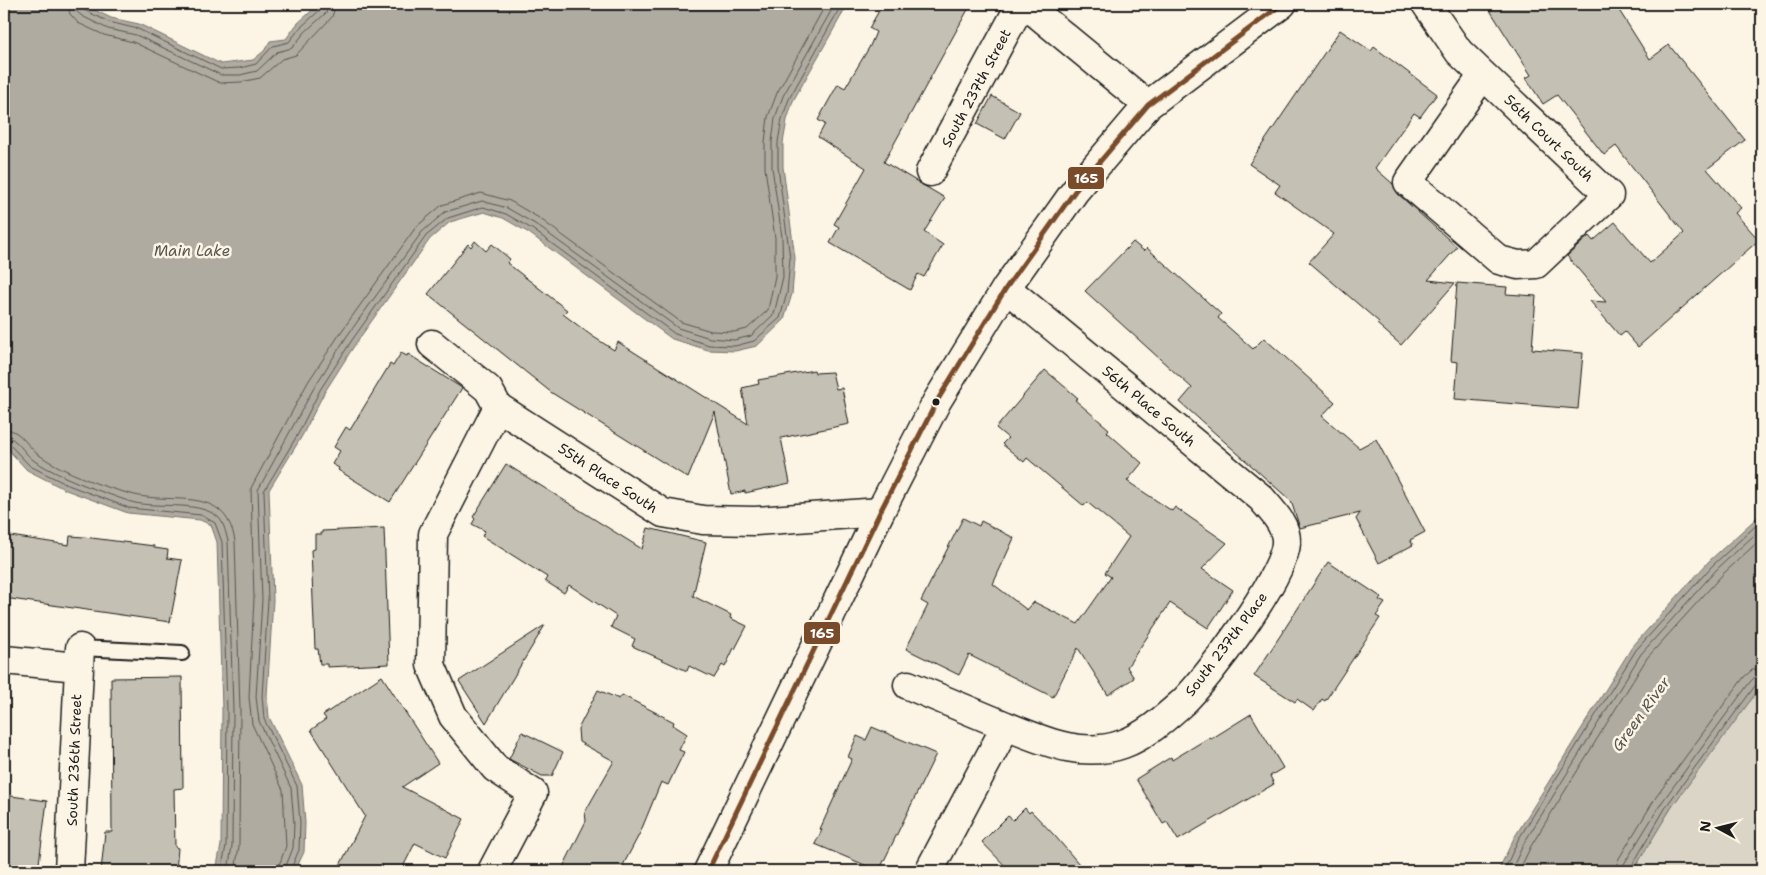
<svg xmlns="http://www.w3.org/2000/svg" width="1766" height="875" font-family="'Shantell Sans',sans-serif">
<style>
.green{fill:#dbd5c8;stroke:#7c7872}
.water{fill:#b0aba1;stroke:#75726c}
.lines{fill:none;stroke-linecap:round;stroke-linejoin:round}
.shore{stroke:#575551;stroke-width:1}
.building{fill:#c4c0b3;stroke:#1c1c1c}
.lane-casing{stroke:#1c1c1c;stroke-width:18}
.street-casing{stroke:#1c1c1c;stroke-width:31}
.lane{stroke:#fcf5e5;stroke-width:14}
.street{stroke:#fcf5e5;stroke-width:28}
.bus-1-casing{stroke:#fcf5e5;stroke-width:9}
.bus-1{stroke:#7a4b2a;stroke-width:5}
.bus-dot{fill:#1c1c1c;stroke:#fcf5e5;stroke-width:2}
.labels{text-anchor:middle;stroke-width:5;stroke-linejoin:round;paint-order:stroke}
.street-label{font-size:14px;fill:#1c1c1c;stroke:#fcf5e5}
.water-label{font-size:15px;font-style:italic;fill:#575551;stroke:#fcf5e5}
.line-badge{stroke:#fcf5e5;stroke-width:2}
.badge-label{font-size:14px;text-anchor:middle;font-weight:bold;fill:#fff}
</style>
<rect width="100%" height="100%" fill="#fcf5e5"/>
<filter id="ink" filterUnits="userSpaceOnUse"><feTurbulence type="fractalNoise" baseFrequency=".02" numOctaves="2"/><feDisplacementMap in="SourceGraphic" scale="10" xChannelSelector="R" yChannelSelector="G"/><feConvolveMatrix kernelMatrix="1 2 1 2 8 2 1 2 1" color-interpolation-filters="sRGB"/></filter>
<g filter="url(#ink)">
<path class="green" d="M1762,687v184h-129c38,-65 78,-128 129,-184z"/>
<path class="water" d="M4,4h78l29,14 28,6 82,40 32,-4 11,-9 6,-10 16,-2 11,-15 22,-20h529l-55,97 -6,19 -4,23v24l12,91 -3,36 -8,26 -27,26 -22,5 -27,-1 -36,-11 -143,-106 -26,-15 -19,-6 -34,10 -20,17 -74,104 -32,50 -22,43 -33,54 4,110 -6,96 2,21 33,68 3,38 -1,29 -9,19h-79l5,-26 1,-135 -5,-168 -6,-17 -11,-5 -72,-7 -62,-23 -39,-20 -23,-25z
M1762,513v172l-91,123 -38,63h-135l16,-33 118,-191 77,-86z"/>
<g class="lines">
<path class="shore" d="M67,4l3,10 8,9 26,12 29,7 87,41 21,-1 19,-4 22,-19 14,-4 36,-38 4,-13
M75,4l1,7 6,5 26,13 28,6 85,40h19l17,-4 20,-19 15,-4 13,-16 21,-19 3,-9
M81,4l3,6 25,12 29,7 83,40 19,-1 16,-4 17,-18 16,-4 11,-14 21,-19 1,-5
M4,429c17,0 23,18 35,26 24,17 64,32 92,39 41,12 94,-11 104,47l5,169 -1,136 -4,25
M4,436c14,1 20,19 32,26 28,17 61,28 92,39 25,9 69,-2 90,16 6,5 8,17 10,24l5,169 -1,136 -4,25
M4,442l5,2 21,22 38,19 61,23 72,7 14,8 7,19 5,168 -1,136 -5,25
M277,871l9,-25 -3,-56 -31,-66 -3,-27 5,-98 -3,-111 57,-106 33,-50 75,-105 26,-22 39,-12 29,8 29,17 142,104 30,9 23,1 13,-3 21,-19 7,-34v-38l-10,-70v-26l3,-25 9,-24 49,-89
M284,871l9,-23 1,-25 -3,-35 -32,-67 -3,-24 6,-97 -4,-110 57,-104 32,-50 75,-104 23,-20 37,-11 25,7 28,16 143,104 32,10 24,2 17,-4 23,-22 9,-37 -1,-40 -10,-70v-25l3,-24 8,-22 52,-92
M290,871l9,-21 1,-27 -3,-37 -33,-67 -2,-23 6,-96 -4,-109 34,-57 22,-44 32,-50 74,-104 22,-18 35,-11 23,7 26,15 143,105 34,11 26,1 19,-5 26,-23 7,-25 3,-35 -12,-91v-25l4,-23 7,-20 53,-95
M1504,871l14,-31 118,-190 77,-85 49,-45
M1511,871l13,-28 117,-189 76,-85 45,-41
M1519,871l12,-25 116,-188 76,-84 39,-36
M1615,871l3,-11 38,-63 88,-120 8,-7 10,-2
M1623,871l1,-7 38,-62 88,-120 5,-5 7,-1
M1629,871l38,-66 88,-119 7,-4"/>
</g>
<path class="building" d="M883,4h88l-87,158 61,36 -21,34 19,13 -19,32 -6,-3 -8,16 -80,-47 9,-16 -5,-3 32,-56 -48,-31 7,-13 -7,-4 20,-36 7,4 25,-42 6,-14 -7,-4z
M1486,4h129l35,55 19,-14 76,95 -38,29 34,39 -6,5 24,27 -121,107 -13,-15 -5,4 -30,-35 16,1 -39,-46 22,-20 4,5 22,-19 35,41 34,-30 -68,-87 -12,9 -47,-60 -14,9 -17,-26 5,-3z
M1340,30l31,21 3,-4 63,47 -17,23 -6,-4 -39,55 18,16 5,10 59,53 -29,33 27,3 -54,62 -24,-21 2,-2 -70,-60 25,-28 -59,-42 5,-7 -31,-21z
M992,96l28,16 -15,27 -28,-15z
M475,241l11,10 6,-7 18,15 -3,4 60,47 -4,4 29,22 22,14 4,-8 130,82 -6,-36 17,-4 -1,-4 56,-10 1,3 17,-1 4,17 6,-1 7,36 -68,14 9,45 -45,10v-2l-14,3 -16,-82 -27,66 -136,-85 -124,-99 40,-50 3,3z
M1133,242l11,9 3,-3 74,66 -3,4 35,31 11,-11 71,64 -13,14 37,32 17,-9 49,93 -15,8 3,5 -34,18 -23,-44 4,-6 -60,15 -9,-27 -111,-99 12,-14 -107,-97z
M1457,283l50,4 -1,7 30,2 -4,53 51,4 -5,56 -123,-10 3,-37 -7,-1z
M401,353l6,3 1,-2 54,34 -72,114 -52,-32 1,-2 -7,-4 8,-13 -6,-4 12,-20 4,3 40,-66 3,2z
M1045,370l33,28 -3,2 34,29 -2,3 35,31 -15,18 45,30 3,-4 52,36 -25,26 31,21 -25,38 -38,-25 -43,64 7,11 -26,17 -30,-47 -25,49 -84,-42 -10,20 -53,-26 22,-44 -7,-4 42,-83 16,8 2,-5 33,17 -21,46 34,26 7,-8 44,22 33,-47 -6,-4 24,-36 -42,-35 -3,4 -57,-48 -3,4 -22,-18 6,-6 -12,-10z
M506,464l136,85 6,-21 58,14 -13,54 38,19 -1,3 17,8 -12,23 -1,-1 -9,19 -3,-2 -8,13 -25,-12 -2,5 -55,-25 3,-7 -24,-12 5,-11 -47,-31 -5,8 -19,-12 2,-4 -65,-41 3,-5 -13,-7 3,-5 -2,-2z
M384,528l5,136 -62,3v-3h-7l-2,-15h-3l-4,-99 4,-1v-15h7v-3z
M4,535l65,10 1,-9 14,1 70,9v2l14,2 -1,8 15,2 -12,62 -166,-24z
M1328,562l53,35 -2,3 6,3 -9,13 4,2 -55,83 -3,-2 -8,12 -17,-12 -2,3 -41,-26z
M545,625l-59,98 -27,-42z
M382,676l56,87 -36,24 62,32 -19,39 -30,-15 -14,28h-64l28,-55 -54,-86 15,-11 -3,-4z
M182,677l1,111 -9,1 1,58 3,1 -2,23h-75l4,-39h7l-1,-154z
M598,690l21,9 3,-4 52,27 -1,3 14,9 -8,16 5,2 -16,33 -7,-3 -21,51 -20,38h-59l25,-50 -1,-9 29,-51 -35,-19 -1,-13z
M1251,714l32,54 -13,8 4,8 -96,56 -11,-18 -4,2 -27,-45 35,-22 1,3 38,-23 1,2z
M872,727l64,27 -57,117 -64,-27 7,-14 -2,-1 32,-70 -4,-2 9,-21 9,4z
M522,732l41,20 -11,24h-10l-33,-17z
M4,795l43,6 -9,70h-34z
M1025,808l4,5 2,-2 24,25 30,35h-75l-28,-29 26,-26 5,4z"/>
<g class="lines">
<g class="lane-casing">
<path id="lane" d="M80,648l102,5"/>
</g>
<g class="street-casing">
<path id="street" d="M1025,4l123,101
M1426,4l33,48 150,143 -73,69 -18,1 -19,-5 -91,-78 75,-107
M930,172l91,-168
M432,344l56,45 10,18 165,106 40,7 52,1 125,-9
M4,660l74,7
M908,685l98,41
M69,871l11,-223
M492,871l41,-78 -38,-25 -42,-52 -22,-51 2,-131 65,-127
M708,871l172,-359 57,-111 69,-113 69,-97 73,-86 134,-101
M929,871l77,-145c38,15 76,33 117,18 22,-8 41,-25 59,-41 25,-23 103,-128 104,-160 1,-18 -14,-32 -25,-45l-255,-210"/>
</g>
<use href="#lane" class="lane"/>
<use href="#street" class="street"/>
<g class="bus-1-casing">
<path id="bus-1" d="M708,871l172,-359 57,-111 69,-113 69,-97 73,-86 134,-101"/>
</g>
<use href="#bus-1" class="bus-1"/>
</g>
</g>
<circle class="bus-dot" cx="936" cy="402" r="4.5"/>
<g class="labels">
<g class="street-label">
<text transform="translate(976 88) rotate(-62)" y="5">South 237th Street</text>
<text transform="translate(1549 138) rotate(44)" y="5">56th Court South</text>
<text transform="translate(1149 406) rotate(40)" y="5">56th Place South</text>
<text transform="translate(608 478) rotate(33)" y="5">55th Place South</text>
<text transform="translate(1226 644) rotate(-53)" y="5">South 237th Place</text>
<text transform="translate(74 760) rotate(-88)" y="5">South 236th Street</text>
</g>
<g class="water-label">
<text x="192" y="256">Main Lake</text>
<text transform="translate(1641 714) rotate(-54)" y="5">Green River</text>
</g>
</g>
<g class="line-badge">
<rect x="1067" y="166" width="38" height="24" rx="5" fill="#7a4b2a"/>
<rect x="803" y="621" width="38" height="24" rx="5" fill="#7a4b2a"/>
</g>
<g class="badge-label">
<text x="1086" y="183">165</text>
<text x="822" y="638">165</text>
</g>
<rect width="1766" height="875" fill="none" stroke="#fcf5e5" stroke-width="20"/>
<rect x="10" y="10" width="1746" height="855" fill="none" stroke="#1c1c1c" stroke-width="2" filter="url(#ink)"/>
<g transform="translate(1718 828) rotate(277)" stroke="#fcf5e5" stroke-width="4" paint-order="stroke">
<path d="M0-4L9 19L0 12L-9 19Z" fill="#1c1c1c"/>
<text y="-8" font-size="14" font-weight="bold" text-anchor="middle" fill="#1c1c1c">N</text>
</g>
</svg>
